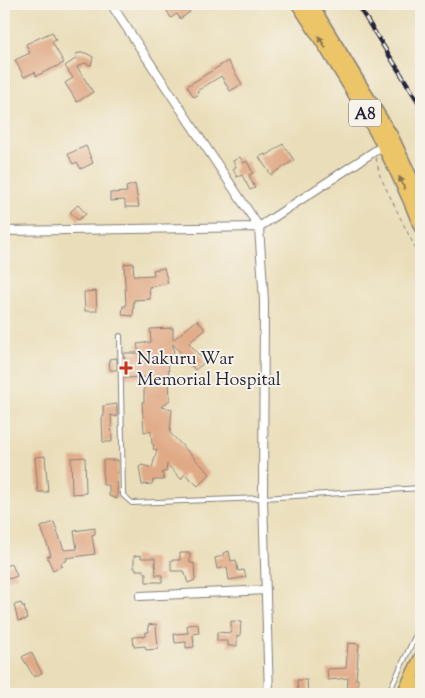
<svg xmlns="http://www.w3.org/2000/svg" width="425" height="698" font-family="'Sorts Mill Goudy',serif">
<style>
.building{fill:#e1aa87}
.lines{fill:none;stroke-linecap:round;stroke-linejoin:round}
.service-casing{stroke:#86807a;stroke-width:6}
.minor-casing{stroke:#86807a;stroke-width:10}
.trunk-casing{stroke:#86807a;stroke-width:15}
.path{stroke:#86807a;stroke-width:1;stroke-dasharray:4 4;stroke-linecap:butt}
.service{stroke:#fff;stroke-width:4}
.minor{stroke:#fff;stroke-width:8}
.trunk{stroke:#edc569;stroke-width:12}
.rail-casing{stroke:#22223b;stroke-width:4.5}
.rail{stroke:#f7f3e8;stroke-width:2.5;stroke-dasharray:8;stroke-linecap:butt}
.oneway{fill:#887452}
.poi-dot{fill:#c8321e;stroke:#f7f3e8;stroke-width:2}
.labels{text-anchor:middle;stroke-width:4;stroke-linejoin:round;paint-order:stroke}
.shield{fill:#f7f3e8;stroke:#62616f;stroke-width:1}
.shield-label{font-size:16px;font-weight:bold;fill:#22223b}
.poi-label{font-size:18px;fill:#22223b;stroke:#f7f3e8;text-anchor:start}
</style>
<rect width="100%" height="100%" fill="#f7f3e8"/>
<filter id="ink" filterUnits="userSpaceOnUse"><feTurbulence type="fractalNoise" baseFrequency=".02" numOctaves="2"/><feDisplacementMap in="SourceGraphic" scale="10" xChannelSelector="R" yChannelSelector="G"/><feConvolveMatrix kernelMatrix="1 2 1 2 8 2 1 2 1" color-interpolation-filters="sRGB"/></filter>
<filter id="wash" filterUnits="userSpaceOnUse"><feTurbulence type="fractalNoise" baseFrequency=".0096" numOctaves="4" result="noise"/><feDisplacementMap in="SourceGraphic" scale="20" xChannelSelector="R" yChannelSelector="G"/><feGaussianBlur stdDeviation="1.12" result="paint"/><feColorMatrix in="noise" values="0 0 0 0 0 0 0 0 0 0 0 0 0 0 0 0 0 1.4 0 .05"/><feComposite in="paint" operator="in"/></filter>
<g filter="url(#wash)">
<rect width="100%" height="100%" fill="#eadeba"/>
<g id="blocks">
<path class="building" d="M178,4h15l-6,4 3,4 -10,7 -3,-5 -6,4 -4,-7z
M52,32l4,8 -4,2 12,21 -28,13 -1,-4 -11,5 -9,-17 15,-7 -4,-9z
M80,53h6l7,4 -2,8 -7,-2 -7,4 16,25 -16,10 -12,-19 8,-5 -8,-12 12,-8 -2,-4z
M228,61l14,23 -12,7 -9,-15 -24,15 2,3 -5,3 -7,-11z
M283,144l11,16 -23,15 -12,-18 6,-3 1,2z
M86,146l7,17 -12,6 -4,-7 -4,2 -5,-10z
M240,157l4,6 3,-2 6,12 -4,2 6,13 -5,2 -8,-15 -5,2 -4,-8 3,-2 -3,-6z
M135,184l4,23h-14v-7l-15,1v-8l17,-1 -1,-5z
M78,205l8,9 -8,6 -8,-8z
M133,263l1,13 20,-1 -1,-5 11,-2 4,15 -19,4 1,12 -16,1 -1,16 -11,-1 1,-9h3l-2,-42z
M96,291l1,20h-12l-1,-19z
M197,320l7,8v3l-15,12 16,19 -10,8 -22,-26 1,12 -6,1 2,43 -9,7 11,2 -2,24 40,41 -12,12 -13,-12 -4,5 -14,-15 -1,8h-4l2,8h-11l-1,4 -10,1 -3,-18 3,-2 10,3 5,-18 -4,-1 1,-4 -2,-1 -1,-13 -7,1 -2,-30h2v-25l-19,1 -1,-25h15l-2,-9 14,-2 -1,-13 23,-1v12z
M117,358v12h-7l-1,-11z
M117,404v13l-6,-2 1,27h-9l-1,-25h2l-1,-11z
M45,456l3,36h-10l-3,-35z
M85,457l1,36 -14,1 -1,-36z
M103,460h15l-1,39 -8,-3v-11h-6z
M54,522l10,28 13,-1 -3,-18 21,-3v6l-3,1 3,19 -29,4 1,2 -6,3 1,3 -9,4 -6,-13 4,-2 -10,-28z
M229,551l2,10 5,-1 2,11 6,-1 2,7 -17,3 -2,-13 -10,2 -2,-11 8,-2v-3z
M180,553h10v10h4l1,17 -7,3 -4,-12h-13v-11h9z
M141,555v3h14l1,17h6v7h-16v-9l-3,-1v-2h-7v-2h-2v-12z
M12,564l5,12 -8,3 -2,-3 -3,2v-12z
M21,603l1,3h2l3,13 -9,2 -4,-16z
M231,621l10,1 -1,14h-3v10h-9v-5h-11v-9l14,1z
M156,624l2,25 -12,1 -1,-4 -11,1 -1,-10 13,-1v-4h3l-1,-7z
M198,624l1,9 -6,1 1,13 -8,1v-6l-11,1 -1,-9 14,-1 -1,-8z
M348,643l11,1 -3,35h2v15h-11l1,-16 -20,2 -1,-11 19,-1z
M31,652l11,21 -8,4 -12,-20z
M297,680h10l1,14h-10z"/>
</g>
</g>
<g filter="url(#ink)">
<use href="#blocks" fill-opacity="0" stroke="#86807a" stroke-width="1"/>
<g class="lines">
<g class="service-casing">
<path id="service" d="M120,336l3,159 9,8 131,-5 158,-10
M388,694l33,-70"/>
</g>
<g class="minor-casing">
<path id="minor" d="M111,4l148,223 5,74 -1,197 6,196
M4,231l255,-4 125,-82
M140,596l126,-6"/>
</g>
<g class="trunk-casing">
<path id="trunk" d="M298,4c47,73 91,142 123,224
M311,4l81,133 29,62
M403,694l18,-37
M415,694l6,-11"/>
</g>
<path class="path" d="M414,4l7,12
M376,158l4,18 41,84"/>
<use href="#service" class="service"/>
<use href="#minor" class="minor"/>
<use href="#trunk" class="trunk"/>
<g class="rail-casing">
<path id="rail" d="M357,4l64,102"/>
</g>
<use href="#rail" class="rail"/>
</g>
<defs><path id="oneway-solid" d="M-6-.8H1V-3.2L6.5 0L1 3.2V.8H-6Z" transform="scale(1.25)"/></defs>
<g class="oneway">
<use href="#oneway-solid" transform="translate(322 42) rotate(-122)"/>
<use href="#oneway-solid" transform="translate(402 183) rotate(-114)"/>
</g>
</g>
<path class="poi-dot" d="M123.5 360.5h5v5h5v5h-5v5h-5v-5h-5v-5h5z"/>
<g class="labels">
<rect class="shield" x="349" y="99.5" width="32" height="27" rx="4"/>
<g class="shield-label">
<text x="365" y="119">A8</text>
</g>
<g class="poi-label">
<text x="137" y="364">Nakuru War<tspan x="137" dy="21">Memorial Hospital</tspan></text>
</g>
</g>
<rect width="425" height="698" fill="none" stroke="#f7f3e8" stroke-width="20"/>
</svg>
